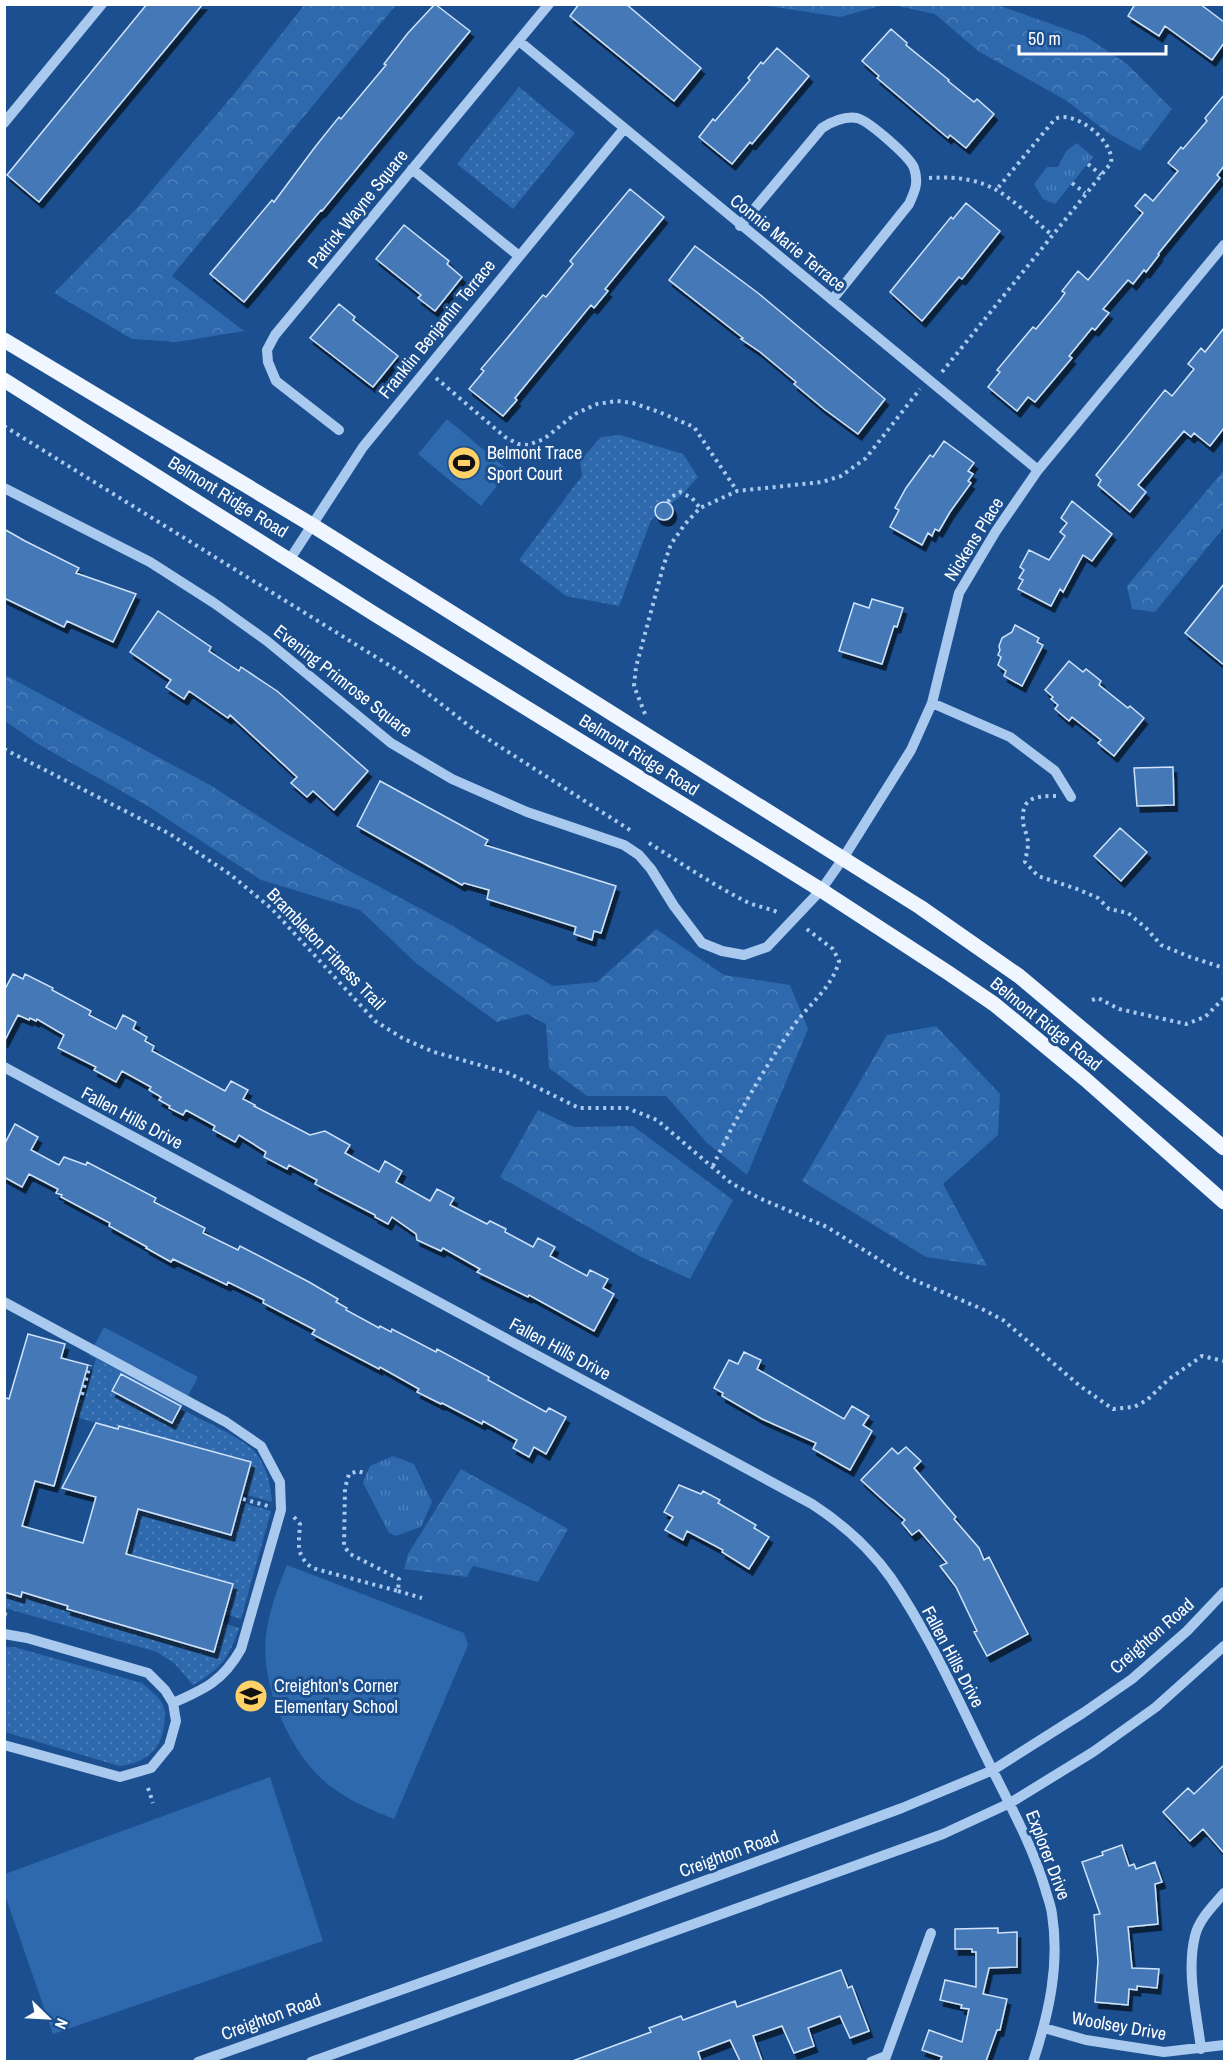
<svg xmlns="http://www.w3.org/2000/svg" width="1229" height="2066" font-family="'Archivo Narrow',sans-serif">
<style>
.grass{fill:url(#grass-dots)}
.forest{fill:url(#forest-crowns)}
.park{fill:url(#park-tufts)}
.garden{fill:#2e69ad}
.building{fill:#4478b7;stroke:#cfe3fa;stroke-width:1.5;filter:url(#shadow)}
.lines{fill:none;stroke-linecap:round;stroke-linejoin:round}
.path{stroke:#a9c9ee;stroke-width:4;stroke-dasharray:3 4.5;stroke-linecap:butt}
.minor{stroke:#a9c9ee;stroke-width:10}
.major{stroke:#f0f6ff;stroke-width:15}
.labels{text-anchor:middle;stroke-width:6;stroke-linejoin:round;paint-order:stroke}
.street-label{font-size:18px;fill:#fff;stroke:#1b4f8f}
.poi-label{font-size:18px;fill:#fff;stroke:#1b4f8f;text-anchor:start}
</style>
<defs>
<pattern id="grass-dots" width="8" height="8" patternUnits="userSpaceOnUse" patternTransform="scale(1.5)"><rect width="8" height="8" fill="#2e69ad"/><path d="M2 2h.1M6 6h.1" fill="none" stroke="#4d80b9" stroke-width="1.8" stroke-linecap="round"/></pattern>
<pattern id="forest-crowns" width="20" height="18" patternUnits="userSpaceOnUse" patternTransform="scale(1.5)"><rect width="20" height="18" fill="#2e69ad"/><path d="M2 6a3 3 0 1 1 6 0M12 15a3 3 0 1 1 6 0" fill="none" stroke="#4d80b9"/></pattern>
<pattern id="park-tufts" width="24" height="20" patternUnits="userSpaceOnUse" patternTransform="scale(1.5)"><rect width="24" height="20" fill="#2e69ad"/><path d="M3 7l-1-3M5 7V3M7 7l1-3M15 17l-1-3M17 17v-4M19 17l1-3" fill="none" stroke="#4d80b9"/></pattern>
<filter id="shadow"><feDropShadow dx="3.5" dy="6" stdDeviation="0" flood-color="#0009"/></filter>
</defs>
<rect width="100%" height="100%" fill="#1b4f8f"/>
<path class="grass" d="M519,87l56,46 -62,76 -56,-45z
M620,435l63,19 15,23 -17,19 -30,24 -32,86 -53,-10 -47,-36 63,-84 -2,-15 21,-24z
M96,1359l17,9 -9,17 70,37 7,-13c20,11 57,26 73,42 12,13 17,34 18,51l-29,-8 8,-32 -131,-36 -2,3 -57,-16 17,-14 6,1z
M240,1502l31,9 -30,108 -16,-5 8,-30 -107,-30 12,-45 92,26z
M4,1592l16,5 2,-5 46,14 -1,3 147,43 9,-29 16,5c-10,30 -18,41 -46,57l-19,-22 -17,-11 -152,-44z
M5,1647h9l128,36c7,6 15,12 20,20 4,7 3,15 2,23 -3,25 -21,38 -45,40l-114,-34z"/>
<path class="forest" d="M305,4l91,1 -224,271 72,55 -67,11 -45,-3 -78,-46 82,-84 98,-115z
M762,5h121l-43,12z
M893,5h105l87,31 42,28 45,45 -32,42 -32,-18 -41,-32 -89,-50 -43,-37z
M1224,470v57l-69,85 -23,-3 -5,-23z
M5,675l205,110 73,47 65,38 103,55 102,61 44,-4 59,-53 68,46 66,10 18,44 -61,146 -40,-32 -41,-47h-79l-38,-28 -3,-44 -19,-10 -30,8 -80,-58 -57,-54 -99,-30 -115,-75 -108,-61 -33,-23z
M936,1026l64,68 -2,41 -55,49 44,82 -61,-9 -124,-76 85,-146z
M538,1110l36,17 59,-1 100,74 -43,79 -49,-22 -141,-80z
M461,1469l107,60 -30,53 -65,-16 -6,11 -63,-8 4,-15z"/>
<path class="park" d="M1077,143l16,14 -38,47 -12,-5 -9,-15 13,-17h11l8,-16z
M393,1456l21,8 18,38 -11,25 -25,9 -7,-3 -26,-50 7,-17z"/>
<path class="garden" d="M447,419l62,52 -28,35 -63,-52z
M104,1327l94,50 -24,45 -71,-36 10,-18 -24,-13z
M287,1565l177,68 4,12 -74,174c-23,-9 -44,-18 -64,-33 -40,-31 -70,-101 -64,-151 3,-25 12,-48 21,-70z
M270,1777l53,164 -270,93 -48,-139v-21z"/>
<path class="building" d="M147,4h56l-164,198 -32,-27z
M435,4l35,27 -148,180 -1,-1 -77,92 -34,-28 62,-74 2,2 41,-55 24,-30 2,2 45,-54 -2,-1 24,-31z
M579,4h47l75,64 -27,33 -104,-85z
M1135,4h65l24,18v21l-12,17 -47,-34 -6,10 -31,-20z
M891,29l16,14 -1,2 43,35 -1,1 26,21 3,-3 17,15 -28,34 -16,-13 -2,3 -71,-60 2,-2 -17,-15z
M777,48l32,28 -57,68 -2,-2 -18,22 -33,-27 14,-18 2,2 35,-41 -2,-2 13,-16 2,2z
M1224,95v71l-7,9 3,3 -62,76 1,1 -13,17 -2,-2 -11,14 -5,-4 -25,29 6,4 -14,17 -3,-2 -23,28 3,2 -37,44 -7,-5 -11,14 -29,-24 12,-15 -3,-2 36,-43 3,2 24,-29 5,-7 -3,-2 16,-20 10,9 55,-67 -8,-7 10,-12 8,7 25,-30 -10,-8 13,-16 2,2 24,-28 -2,-3z
M630,189l34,28 -59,72 3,2 -14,17 -3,-3 -76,93 2,2 -14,16 -34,-27 15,-18 -3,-2 23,-27 39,-47 3,2 27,-33 -3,-3z
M966,203l34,28 -38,48 -3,-2 -37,44 -32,-29 61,-75 2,2z
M404,225l45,36 -2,3 15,13 -27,34 -17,-13 3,-3 -45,-36z
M695,246l63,47 127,106 -27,35 -34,-25 -30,-25 2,-2 -36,-30 -19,-13 2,-1 -74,-58z
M339,304l16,13 -2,3 45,36 -25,31 -63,-49z
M1224,328v100l-14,18 -16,-13 -3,4 -7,-6 -46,54 8,7 -16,20 -32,-27 3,-5 -5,-5 69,-85 7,6 22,-27 -6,-5 13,-16 4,4z
M944,441l30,22 -6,8 5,3 -5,7 3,2 -21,29 -11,19 -4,-2 -3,7 -4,-3 -6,12 -32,-18 9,-17 -4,-2 11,-20 24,-33 3,2z
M1072,501l40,33 -20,27 -9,-6 -20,37 -3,-3 -9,17 -33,-17 5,-9 -4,-2 5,-8 -4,-3 9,-17 20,10 16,-24 -5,-4 7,-9 -6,-5z
M655 511a9 9 0 1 1 18 0a9 9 0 1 1-18 0Z
M4,529l21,12 54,27 -3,5 60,21 -23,48 -46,-21 -3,6 -60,-29z
M1224,584v81l-39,-32z
M872,599l31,9 -6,19 -3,-1 -12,38 -43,-13 15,-48 15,5z
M158,611l53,36 -2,4 30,20 2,-4 36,24 91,80 -34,39 -21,-19 -6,6 -16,-14 6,-6 -67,-62 -2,3 -39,-27 -5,8 -18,-12 5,-7 -41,-28z
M1015,625l24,13 -2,4 6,3 -21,41 -18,-10 2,-5 -8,-6 3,-8 -3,-2 2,-5 -1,-4 3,-8 10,-6z
M1069,661l14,11 3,-3 15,12 -2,4 29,23 2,-2 14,12 -30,38 -16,-13 3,-3 -29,-23 -3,4 -14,-12 3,-4 -7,-6 2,-2 -8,-7z
M1173,767l1,38 -37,1 -3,-38z
M380,781l108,59 -3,5 131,41 -15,47 -7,-2 -2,9 -18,-6 2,-7 -89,-28 2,-9 -25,-7 -2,2 -105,-59z
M1120,828l27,24 -26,29 -27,-25z
M13,974l10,5 2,-5 28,14 -1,2 39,21 -2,4 27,14 7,-14 13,7 -3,7 14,8 -2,4 9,5 -2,5 73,40 6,-10 17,9 -5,9 12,6 -1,1 56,29 15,-4 25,14 -5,8 34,19 6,-11 17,10 -6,11 34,19 7,-12 17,9 -4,7 37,19 3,-3 16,8 -1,3 28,15 5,-9 17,9 -5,9 37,20 3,-6 18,9 -5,9 11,6 -20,37 -65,-36 -1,2 -51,-25 3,-3 -37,-21 -2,3 -24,-11 -1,-6 -24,-17 -4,7 -13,-7v-2l-60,-31 2,-4 -28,-15 -2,4 -23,-12 2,-5 -27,-17 -4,7 -22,-12 2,-4 -29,-16 -3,5 -14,-7 1,-2 -11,-6 2,-3 -12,-7 2,-3 -29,-16 -6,11 -22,-12 2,-3 -38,-19 6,-13 -27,-16 -1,2 -6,-3 -1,2 -11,-5 -14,27v-51z
M15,1124l23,13 -7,13 28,15 5,-8 22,8 1,-3 69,36 -2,4 51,26 -2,5 35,17 2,-4 69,36 29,17 -2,3 11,6 -1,2 33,18 1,-2 11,6 1,-3 44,23 1,-3 52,28 -1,3 58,32 3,-4 17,9 -20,37 -12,-7 -5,10 -16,-9 4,-8 -34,-19 -1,3 -40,-21 -1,1 -24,-12 2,-3 -39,-22 -1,2 -67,-35 3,-4 -52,-27 1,-3 -36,-18 -1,3 -54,-26 -2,3 -25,-14 1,-1 -38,-21 1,-3 -49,-26 1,-2 -6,-2 2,-4 -29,-15 -7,13 -18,-10v-32z
M28,1334l37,10 -4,14 27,7 -34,121 -19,-5 -13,45 61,17 13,-46 -34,-9 34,-65 22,6 1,-3 132,36 -20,73 -93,-26 -12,45 107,30 -19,68 -147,-43 1,-3 -46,-14 -1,5 -17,-5v-195l5,2z
M744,1352l17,8 -4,9 87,50 8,-13 17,10 -6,9 9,6 -22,39 -37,-21 3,-6 -54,-24 -40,-23 1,-3 -9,-5 15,-28 9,4z
M121,1374l60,32 -9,17 -60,-32z
M906,1447l15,14 -7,7 42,49 -2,2 25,29 5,12 5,-3 39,77 -41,22 -13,-24 3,-1 -21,-44 -16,-21 7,-3 -28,-33 -7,5 -10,-12 3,-3 -44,-40 31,-32 6,6z
M679,1485l22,9 2,-3 17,9 -2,3 38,22 -2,3 15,9 -20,32 -27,-17 1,-2 -36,-19 -4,9 -18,-10 8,-13 -9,-5z
M1224,1765v88l-21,-24 -13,12 -27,-29 25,-24 6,6z
M1122,1845l7,21 5,-2 2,5 19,-7 7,20 -7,2 3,40 -30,3 4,41 27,1 -2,19 -20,-2v4l-8,-1 -1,16 -33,-3 3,-41 -4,-46 6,-1 -18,-52 21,-7 -1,-3z
M998,1928v5l19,-1v35l-28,1 -6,26 24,5 -7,31h-3l-11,31h-46l2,-4 -20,-7 7,-20 33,12 7,-33 -8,-1 1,-3 -22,-5 5,-20 31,7v-35h-4v-3h-17v-20z
M841,1970l7,18 4,-2 17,45 -19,7 -10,-22 -32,12 6,18 -20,7 -12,-27 -29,10 9,25h-22l-10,-21 -32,12 3,9h-125l-1,-1 76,-28 -2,-4 32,-12 2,4 52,-19 2,6z"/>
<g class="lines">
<path class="path" d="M1088,164l13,11
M929,178c64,-4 78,19 123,57
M1072,183l13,10
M942,372l169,-209c4,-22 -37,-54 -56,-44l-58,70
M436,378l69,59 13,7 10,1 16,-6 31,-25 22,-10 20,-3 16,2 26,9 35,15 43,64
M4,426l396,246 77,60 153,98
M668,502l3,-5 9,-5 12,6 8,10
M645,714l-11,-28 2,-19 27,-100 8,-23 14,-20 15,-16 37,-17 85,-9 19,-6 25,-18 54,-69
M4,749l166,85 61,41 41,34 103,112 29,18 30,13 74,21 71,35h48l30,12 74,63 28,15 68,29 80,50 75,32 21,11 77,66 33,23 21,-2 13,-7 22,-21 33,-23 22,5
M1056,796c-17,0 -35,0 -33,24 0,8 5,15 5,23 0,6 -2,13 -3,19l13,14 39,13 21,9 11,11 19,4 18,15 15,17 29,12 34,11
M649,843c32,20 64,42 98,59 11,5 22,6 32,11
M1092,1000l6,-2 21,11 67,15 19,-7 19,-19
M713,1166c23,-49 50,-96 81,-141 16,-22 38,-37 45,-64l-6,-12 -29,-22
M82,1395l8,-30
M243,1499l25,7
M294,1517l6,7c-1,21 -5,30 12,44l86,23 1,-12 -49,-25 -6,-8 1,-58 4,-14 9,-3 9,3
M398,1591l24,7
M4,1614l6,2
M148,1788l5,15"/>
<path class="minor" d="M519,41l519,429
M4,123l98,-119
M412,169l107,87
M740,226l82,-98c11,-7 22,-12 35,-10 12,3 53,39 57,50 5,14 1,23 -5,36l-77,96
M339,430l-63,-49 -8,-19 -1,-12 8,-15 274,-331
M4,488l146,74 64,41 53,38 124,102 61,36 75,33 97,33 15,10 12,14 23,37 28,37 20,8 22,4 23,-8 54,-57 21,-30 69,-110 21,-47 27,-110 37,-62 42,-61 186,-225
M290,559l73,-112 260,-317
M932,703l78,34 45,34 16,26
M4,1067l808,437c31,20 57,43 79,74 40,59 69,126 100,189 20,40 41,78 54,121 2,8 6,17 7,26 8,51 -3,99 -19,148
M4,1302l222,120 35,24 19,36 1,28 -40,139c-18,32 -36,40 -68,54
M4,1634l23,4 121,35 17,17 8,13 3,18 -7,25 -18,22 -31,9 -116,-32
M1044,2028l42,12 78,12 60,-7
M1201,2049c-4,-35 -15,-77 -6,-113 4,-17 18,-30 29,-43
M198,2062l411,-146 293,-108 91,-38 90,-57 49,-34 55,-48 37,-39
M311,2062l632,-228 67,-31 83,-51 63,-45 68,-61
M871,2062l15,-6
M884,2062l47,-129"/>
<path class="major" d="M4,340l308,185 608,382 99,69 205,172
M4,380l372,235 445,275 126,82 47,32 33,27 58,48 139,123"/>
</g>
<defs>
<g id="stadium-disc" transform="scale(1.725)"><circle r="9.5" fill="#ffd166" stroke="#1b4f8f"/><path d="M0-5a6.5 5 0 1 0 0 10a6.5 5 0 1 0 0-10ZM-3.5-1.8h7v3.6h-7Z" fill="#111"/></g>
<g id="school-disc" transform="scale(1.725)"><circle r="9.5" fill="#ffd166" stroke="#1b4f8f"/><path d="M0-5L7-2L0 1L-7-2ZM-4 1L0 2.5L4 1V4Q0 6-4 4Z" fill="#111"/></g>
</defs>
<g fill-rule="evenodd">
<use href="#stadium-disc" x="464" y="463"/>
<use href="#school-disc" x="251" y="1696"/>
</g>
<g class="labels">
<g class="street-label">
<text transform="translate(358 209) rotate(-51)" y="6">Patrick Wayne Square</text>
<text transform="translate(788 243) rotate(39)" y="6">Connie Marie Terrace</text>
<text transform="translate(437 329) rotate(-51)" y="6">Franklin Benjamin Terrace</text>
<text transform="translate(228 497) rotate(32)" y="6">Belmont Ridge Road</text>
<text transform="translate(974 539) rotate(-58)" y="6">Nickens Place</text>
<text transform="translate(343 681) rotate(38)" y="6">Evening Primrose Square</text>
<text transform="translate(639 755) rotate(32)" y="6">Belmont Ridge Road</text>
<text transform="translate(326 949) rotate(46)" y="6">Brambleton Fitness Trail</text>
<text transform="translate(1046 1024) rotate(39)" y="6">Belmont Ridge Road</text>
<text transform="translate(132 1118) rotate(28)" y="6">Fallen Hills Drive</text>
<text transform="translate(560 1349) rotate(28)" y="6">Fallen Hills Drive</text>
<text transform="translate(1152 1636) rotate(-41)" y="6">Creighton Road</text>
<text transform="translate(953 1657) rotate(62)" y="6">Fallen Hills Drive</text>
<text transform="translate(729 1854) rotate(-20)" y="6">Creighton Road</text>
<text transform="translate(1048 1855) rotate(69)" y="6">Explorer Drive</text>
<text transform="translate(271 2017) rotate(-20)" y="6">Creighton Road</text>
<text transform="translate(1119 2026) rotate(10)" y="6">Woolsey Drive</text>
</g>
<g class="poi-label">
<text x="487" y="459">Belmont Trace<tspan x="487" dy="21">Sport Court</tspan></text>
<text x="274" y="1692">Creighton's Corner<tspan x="274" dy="21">Elementary School</tspan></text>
</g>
</g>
<rect width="1229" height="2066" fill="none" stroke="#ffffff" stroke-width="12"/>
<g transform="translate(48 2018) rotate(114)" stroke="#1b4f8f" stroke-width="4.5" paint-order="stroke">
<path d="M0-4.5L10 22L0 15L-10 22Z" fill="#ffffff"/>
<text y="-9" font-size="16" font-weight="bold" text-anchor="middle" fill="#ffffff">N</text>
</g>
<path d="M1019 45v9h147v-9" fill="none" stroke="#ffffff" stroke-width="3"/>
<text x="1028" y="45" font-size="18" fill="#ffffff" stroke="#1b4f8f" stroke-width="4.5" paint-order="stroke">50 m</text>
</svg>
